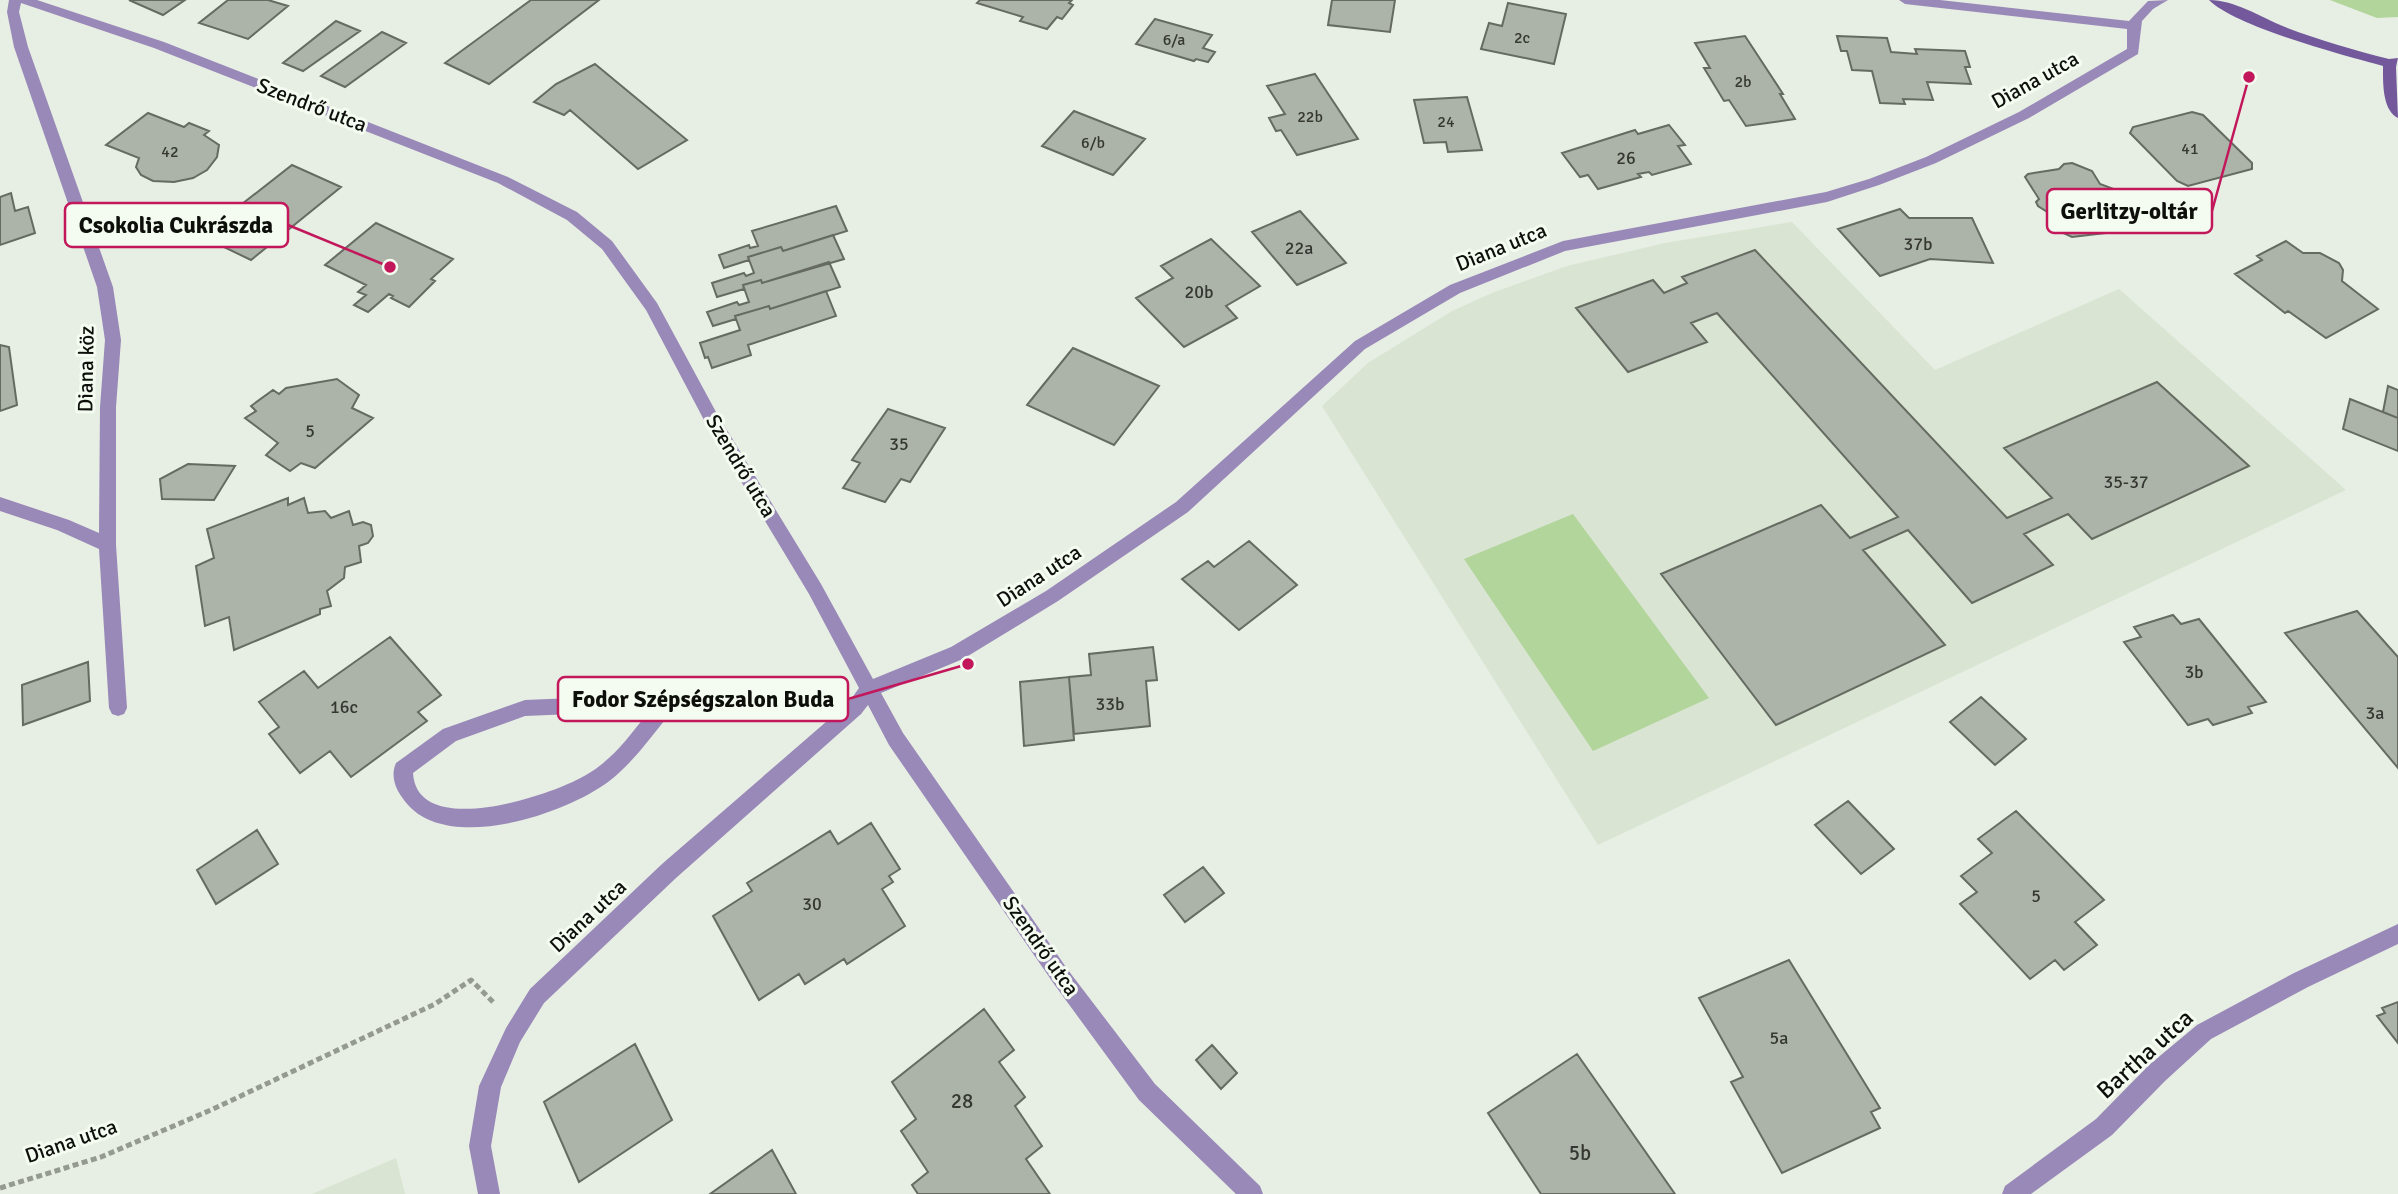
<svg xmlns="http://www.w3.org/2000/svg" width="2398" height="1194" font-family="Signika,sans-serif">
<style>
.built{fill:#d9e4d3}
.green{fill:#b1d59a}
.building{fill:#acb3a8;stroke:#656b61;stroke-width:2}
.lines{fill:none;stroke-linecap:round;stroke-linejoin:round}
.path{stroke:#949991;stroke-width:5;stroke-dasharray:6 3.5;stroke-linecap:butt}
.lane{fill:#9989b8;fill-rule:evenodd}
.street{fill:#9989b8;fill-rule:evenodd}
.secondary{fill:#73599c;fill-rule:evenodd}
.labels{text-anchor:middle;stroke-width:6;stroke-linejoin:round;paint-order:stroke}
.far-number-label{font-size:16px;fill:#353832}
.number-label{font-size:18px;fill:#353832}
.street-label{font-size:21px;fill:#0d0f0b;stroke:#f4fbf0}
.near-number-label{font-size:21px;fill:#353832}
.near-street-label{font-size:24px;fill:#0d0f0b;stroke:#f4fbf0}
.leader{fill:none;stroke:#c2185b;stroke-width:2.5}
.callout-dot{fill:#c2185b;stroke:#f4fbf0;stroke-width:2.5}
.callout{fill:#f4fbf0;stroke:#c2185b;stroke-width:2.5}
.callout-label{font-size:23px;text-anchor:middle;font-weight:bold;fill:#0d0f0b}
</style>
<rect width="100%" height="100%" fill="#e7eee3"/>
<path class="built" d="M1792,222l143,148 184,-81 227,201 -748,355 -276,-439 46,-43 84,-52 40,-18 75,-27 98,-23z
M396,1158l9,36h-93z"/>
<path class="green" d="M2330,0h68v17l-21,1z
M1573,514l136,184 -116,53 -129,-192z"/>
<path class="building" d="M129,0h56l-22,15z
M228,0h40l20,6 -40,33 -49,-16z
M531,0h68l-110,84 -44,-21z
M980,0h92l-3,3 4,2 -11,14 -5,-2 -10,12 -27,-8 3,-4 -46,-14z
M1332,0h63l-5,32 -62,-7z
M1508,3l58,11 -12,50 -73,-15 8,-26 13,3z
M1155,19l57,16 -9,13 12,4 -7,10 -12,-3 -2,2 -58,-17z
M336,21l24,10 -57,40 -20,-8z
M382,32l24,11 -61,44 -24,-11z
M1745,36l38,58h-3l15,25 -49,7 -17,-26 -5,1 -20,-33h6l-15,-25z
M1837,36l50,2 4,14 26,2 -2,-5 50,2 5,16h-5l6,17 -44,-2 6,18 -30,-1 2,5 -25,-1 -8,-32 -20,-1 -5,-19h-6z
M595,64l92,76 -49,29 -68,-59 -6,5 -30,-13 22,-18z
M1315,74l43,65 -61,16 -16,-25 -5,1 -7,-13 16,-4 -18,-28z
M1467,97l15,53 -34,2 -2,-10 -22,1 -10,-43z
M1074,111l71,28 -32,36 -71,-29z
M2192,112l11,3 49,48v6l-64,17 -11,-5 -47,-48 3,-6z
M148,113l36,14 5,-4 20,8 -5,4 15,10 -2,12 -10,13 -14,8 -19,4 -21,-1 -12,-6 -5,-8 3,-9 -33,-13z
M1669,125l16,20 -7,1 13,18 -39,11 -3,-3 -11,2 3,3 -43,12 -10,-14 -8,2 -18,-24 73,-23 3,4z
M2072,163l20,8 8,13 19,7 3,9 -7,4 9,14 13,9 -1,3 -9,2 -8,-4 -16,2 3,3 -34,4 -13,-6 9,-1 -13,-17h-6l-11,-7 -2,-4 3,-3 -14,-22 3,-3 31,-5 5,-5z
M292,165l49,22 -90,73 -50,-24z
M11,193l4,18 13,-4 7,26 -35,12v-48z
M836,206l11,25 -64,20 -2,-4 -33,10 1,3 -25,8 -5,-13 30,-10 1,3 8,-2 -6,-15z
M1900,209l9,9h63l21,45 -63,-4 -50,17 -42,-47z
M1300,211l46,52 -49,22 -45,-53z
M376,223l77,36 -22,20 4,2 -26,26 -18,-9 2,-2 -4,-2 -21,18 -14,-7 12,-10 -8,-3 8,-7 -41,-20z
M833,235l11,24 -82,24 -1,-3 -18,5 1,4 -27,8 -5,-14 32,-10 2,3 8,-3 -6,-16 33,-10 2,4z
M1211,239l49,47 -34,20 11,12 -53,29 -48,-49 37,-20 -12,-12z
M2286,241l17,12h17l19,10 4,7 -1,11 36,28 -52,29 -38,-27 -3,2 -50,-39 27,-14 -5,-4z
M1755,250l252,268 45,-20 -48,-50 153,-66 92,84 -157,73 -24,-25 -44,20 29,31 -81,38 -64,-73 -45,20 82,95 -169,80 -115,-151 160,-69 29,33 48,-21 -181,-204 -26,10 16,19 -79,30 -52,-64 77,-28 11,13 23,-10 -5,-6z
M829,262l11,25 -70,22 -1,-3 -34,10 1,3 -23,7 -6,-14 30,-10 2,3 10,-3 -6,-17 18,-5 1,3z
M826,291l10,25 -88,29 3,10 -39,13 -4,-11 -3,1 -5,-15 40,-13 -5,-14 34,-10 1,3z
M0,345l9,2 8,58 -17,6z
M1073,348l86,38 -45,59 -87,-40z
M337,379l22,16 -7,13 21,10 -58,50 -14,-5 -11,8 -24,-16 12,-12 -33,-25 11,-7 -5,-5 22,-16 6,4 7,-6z
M2388,386l10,4v28l-15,-6z
M2350,399l48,19v33l-55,-22z
M888,409l57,19 -35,54 -9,-3 -16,23 -42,-14 17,-25 -8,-3z
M188,464l47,2 -21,34 -52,-1 -2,-20z
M288,498v7l16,-7 4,15 17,-2 6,7 18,-7 4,14 10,-3 8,3 2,11 -5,7 -9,3 2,16 -16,5 -1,11 -17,13 4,15 -11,3v5l-86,36 -5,-33 -24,9 -9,-60 18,-8 -7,-29z
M1249,541l48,44 -58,45 -57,-51 26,-18 6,6z
M2357,611l41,46v111l-113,-135z
M2173,615l8,9 18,-5 67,83 -18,5 4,6 -39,12 -5,-6 -20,6 -64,-83 17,-5 -7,-10z
M390,637l51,58 -23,17 9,9 -76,56 -21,-26 -30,22 -31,-39 10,-7 -20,-25 45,-31 14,17z
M1153,647l4,33 -11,1 4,45 -76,8 -5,-57 22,-2 -2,-21z
M88,662l2,39 -67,24 -1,-40z
M1069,677l5,63 -50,6 -4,-64z
M1981,697l45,42 -31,26 -45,-43z
M1848,801l46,48 -33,25 -46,-49z
M2016,811l88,89 -29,22 22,23 -33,25 -9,-10 -25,19 -70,-75 17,-12 -16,-16 31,-23 -14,-14z
M871,823l29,46 -11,7 4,6 -11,7 23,37 -58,38 -3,-5 -39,25 -6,-10 -40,26 -46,-84 39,-25 -5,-8 83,-52 8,13z
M257,830l21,34 -62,40 -19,-34z
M1203,867l21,26 -39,29 -21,-27z
M1789,960l91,148 -9,4 9,16 -98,45 -51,-91 12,-5 -44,-79z
M2398,1002v41l-21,-27 8,-3 -3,-5z
M984,1009l30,41 -15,12 26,35 -10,9 27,40 -16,13 24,35h-132l-6,-9 16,-13 -27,-41 15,-12 -24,-37z
M635,1044l37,76 -93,62 -35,-80z
M1212,1045l25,28 -16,16 -25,-29z
M1577,1054l98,140h-134l-53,-81z
M772,1150l24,44h-86z"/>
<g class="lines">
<path class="path" d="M0,1188l101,-31 110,-47 224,-106 36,-24 23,23"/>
<path class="lane" d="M750,694l105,6 6,2 3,6 -3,6 -6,2 -105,-6 -81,5c-19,23 -37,49 -61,67 -43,32 -156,70 -199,24 -11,-12 -20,-27 -13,-43l47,-34 82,-29 71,-3 68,2zM596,713l50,2c-17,22 -35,46 -60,60 -33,20 -169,66 -173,-2l43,-32 69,-25z"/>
<path class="street" d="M9,0h28l127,42 344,135 69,35 35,29 45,62 59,109 105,172 52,95 78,-32 95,-56 130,-89 179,-161 95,-56 113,-44 263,-49 43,-13 57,-22 93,-45 108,-63v-20l-222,-25 -6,-4h41l189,21 19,-20 20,-1 -15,9 -11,12 -4,33 -109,64 -93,45 -57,22 -52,17 -262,49 -105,42 -95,56 -177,163 -130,89 -95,58 -82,34 22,40 165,237 87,114 105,102 3,8h-27l-97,-94 -85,-116 -165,-239 -21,-40 -7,9 -185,164 -132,125 -24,39 -19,45 -10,59 9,48h-22l-9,-48 10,-60 27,-58 24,-39 132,-125 187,-162 10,-14 -50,-94 -105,-174 -58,-110 -44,-61 -35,-29 -69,-37 -344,-135 -133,-45 -2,9 9,35 85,240 8,53 -5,67v138l11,163 -3,6 -6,2 -6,-2 -3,-6 -10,-159 -42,-19 -57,-19v-14l69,23 30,13 1,-126 5,-67 -8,-53 -83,-240 -7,-35z
M2398,924v20l-90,43 -97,52 -46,42 -53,54 -81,59h-29l3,-8 91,-67 53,-54 48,-40 97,-52z"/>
<path class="secondary" d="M2209,0c26,0 51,17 76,27 34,13 69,23 104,32l9,-1 -2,9 2,51c-16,-8 -15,-36 -15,-52 -40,-11 -147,-39 -174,-66z"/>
</g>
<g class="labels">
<g class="far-number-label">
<text x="1522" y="43">2c</text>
<text x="1174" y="45">6/a</text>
<text x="1743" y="87">2b</text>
<text x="1310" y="122">22b</text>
<text x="1446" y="127">24</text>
<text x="1093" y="148">6/b</text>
<text x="2190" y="154">41</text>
<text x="170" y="157">42</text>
</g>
<g class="number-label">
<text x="1626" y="164">26</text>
<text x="1918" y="250">37b</text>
<text x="1299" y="254">22a</text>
<text x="1199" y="298">20b</text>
<text x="310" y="437">5</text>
<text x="899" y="450">35</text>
<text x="2126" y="488">35-37</text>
<text x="2194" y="678">3b</text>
<text x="1110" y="710">33b</text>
<text x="344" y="713">16c</text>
<text x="2375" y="719">3a</text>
<text x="2036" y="902">5</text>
<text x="812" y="910">30</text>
<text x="1779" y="1044">5a</text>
</g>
<g class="street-label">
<text transform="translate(2035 80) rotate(-29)" y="7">Diana utca</text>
<text transform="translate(312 105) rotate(21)" y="7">Szendrő utca</text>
<text transform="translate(1501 247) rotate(-22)" y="7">Diana utca</text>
<text transform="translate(86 369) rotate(-89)" y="7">Diana köz</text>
<text transform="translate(741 466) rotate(59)" y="7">Szendrő utca</text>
<text transform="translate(1039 576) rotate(-33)" y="7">Diana utca</text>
<text transform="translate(588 916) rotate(-43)" y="7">Diana utca</text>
<text transform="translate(1041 946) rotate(55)" y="7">Szendrő utca</text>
<text transform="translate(71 1141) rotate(-19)" y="7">Diana utca</text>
</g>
<g class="near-number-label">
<text x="962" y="1108">28</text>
<text x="1580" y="1160">5b</text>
</g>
<g class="near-street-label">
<text transform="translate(2145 1054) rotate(-42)" y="8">Bartha utca</text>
</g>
</g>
<path class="leader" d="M2249 77L2212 211M390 267L288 225M968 664L848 699"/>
<g class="callout-dot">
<circle cx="2249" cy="77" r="7"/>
<circle cx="390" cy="267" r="7"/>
<circle cx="968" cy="664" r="7"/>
</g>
<g class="callout">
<rect x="2047" y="189" width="165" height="44" rx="7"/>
<rect x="65" y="203" width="223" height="44" rx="7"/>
<rect x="558" y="677" width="290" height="44" rx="7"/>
</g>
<g class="callout-label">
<text x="2129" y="219">Gerlitzy-oltár</text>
<text x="176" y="233">Csokolia Cukrászda</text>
<text x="703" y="707">Fodor Szépségszalon Buda</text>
</g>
</svg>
